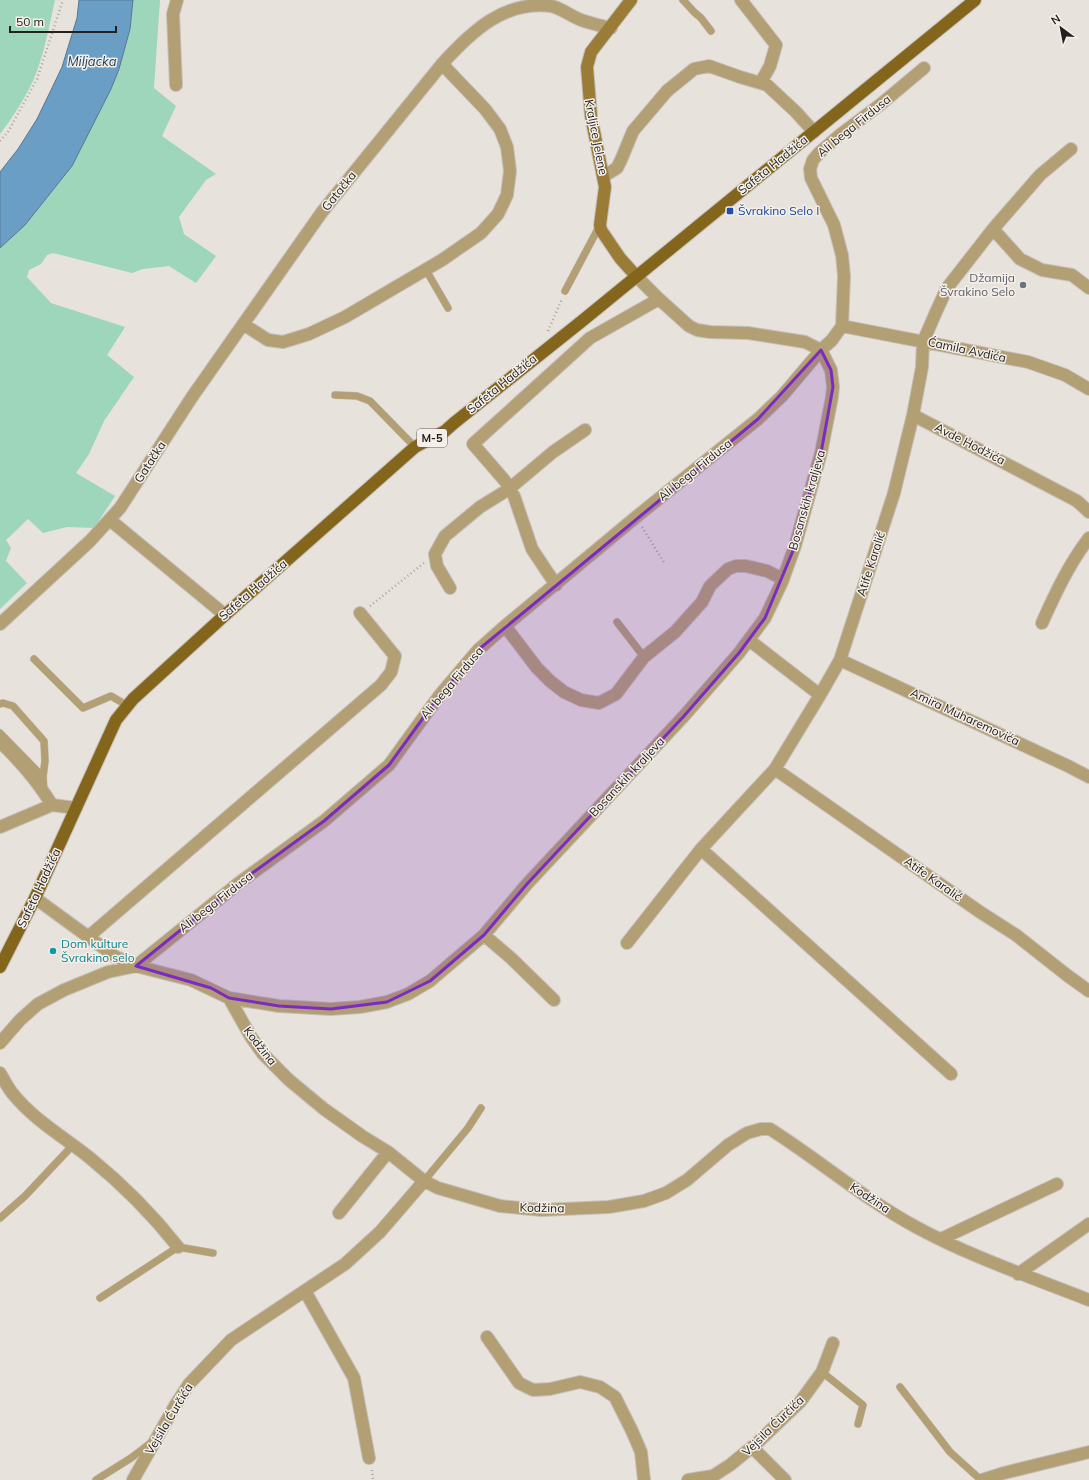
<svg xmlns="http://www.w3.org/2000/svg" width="1089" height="1480" font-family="Mulish,sans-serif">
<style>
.green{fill:#9dd6ba}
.water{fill:#6a9ec5;stroke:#557893}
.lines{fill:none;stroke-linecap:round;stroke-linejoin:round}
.service-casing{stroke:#c5bfba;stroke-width:8}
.minor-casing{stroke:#c5bfba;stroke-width:14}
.secondary-casing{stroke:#c5bfba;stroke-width:14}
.primary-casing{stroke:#c5bfba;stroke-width:14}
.path{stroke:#a9a49f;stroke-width:2.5;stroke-dasharray:1 3;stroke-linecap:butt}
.service{stroke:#b39f74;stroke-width:7}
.minor{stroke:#b39f74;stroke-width:12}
.secondary{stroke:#9b7c37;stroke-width:12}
.primary{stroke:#83651c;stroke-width:12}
.marked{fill:#7b2cbf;fill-opacity:0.2;stroke:#7b2cbf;stroke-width:3;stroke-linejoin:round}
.transit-dot{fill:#1a4fb4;stroke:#f5efe9;stroke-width:1.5}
.worship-dot{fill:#6b7280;stroke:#f5efe9;stroke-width:1.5}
.culture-dot{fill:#0f9aa8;stroke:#f5efe9;stroke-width:1.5}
.labels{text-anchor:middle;stroke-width:3;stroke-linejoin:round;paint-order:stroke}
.shield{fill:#f5efe9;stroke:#625f5c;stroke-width:1}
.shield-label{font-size:11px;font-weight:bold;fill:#23211f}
.street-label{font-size:12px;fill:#23211f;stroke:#f5efe9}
.transit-label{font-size:12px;fill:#164399;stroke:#f5efe9;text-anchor:start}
.worship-label{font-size:12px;fill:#5b616d;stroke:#f5efe9;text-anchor:end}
.culture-label{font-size:12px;fill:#0d838f;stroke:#f5efe9;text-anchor:start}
.water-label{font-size:13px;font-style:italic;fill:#143c58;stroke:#f5efe9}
</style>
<rect width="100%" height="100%" fill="#e8e2dc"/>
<path class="green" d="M0,0h55c-6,27 -11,56 -22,81 -9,19 -21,37 -33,53z
M133,0h27l-6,88 22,18 -14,30 54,38 -10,6 -27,37 5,17 32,22 -20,27 -27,-17 -26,3 -11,4 -79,-20 -6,2 -6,9 -12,6 -2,7 24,26 74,24 -18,28 27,22 -30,44 -15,33 -13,19 39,23 -21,32 -27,-1 -24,6 -15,-14 -22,21 5,8 -5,13 21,22 -27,26v-361l25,-23 47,-59 39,-77 8,-20 11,-40z"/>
<path class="water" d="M79,0h54l-3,29 -11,40 -8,20 -39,77 -47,59 -25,23v-76l18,-23 19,-30 14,-29 11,-23 15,-49z"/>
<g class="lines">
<g class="service-casing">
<path id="service" d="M683,0l11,12 7,6 10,13
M426,270l22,38
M565,291l35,-66
M335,395l22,1 13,5 45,46
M617,622l27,35
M34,659l49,49 28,-12 17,10
M0,704l3,-1 10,3 31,35 1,20 -2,16 1,14
M0,733l43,44
M424,1181l44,-53 13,-20
M0,1218l25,-22 48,-51
M100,1298l78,-51 35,6
M822,1372l41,33 -5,19
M900,1387l50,65 31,28
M96,1480l35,-22 21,-16"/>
</g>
<g class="minor-casing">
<path id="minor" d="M741,0l35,45 -6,21 -9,16
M176,85l-3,-71 4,-14
M604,176l13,-8 4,-8 12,-29 34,-40 27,-22 15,-3 31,11 27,8 29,27 18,20
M993,229l27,30 22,11 30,5 17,13
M243,324l25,16 15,2 26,-8 36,-17 97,-57 39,-27 17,-19 9,-19 3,-24 -3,-24 -7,-18 -15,-20 -43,-45
M842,326l186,36 37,13 24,14
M913,415l164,86 12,11
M110,520l115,95
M556,585l-24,-36 -18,-53 -9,-15 -32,-37 117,-106 69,-39
M450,588l-13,-22 -2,-12 10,-18 35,-29 29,-18 44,-37 32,-22
M1042,623c13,-29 27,-59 47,-85
M0,624l90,-83 30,-33 72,-111 130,-185 120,-148c29,-32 62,-64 109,-58 11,2 22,12 33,15 9,3 18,5 27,7
M505,626l32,42 13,13 14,11 17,8 18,3 17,-9 28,-37 31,-25 27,-30 8,-16 18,-17 8,-3h10l21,5 16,8
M749,640l71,55
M840,660l228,106 21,11
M0,742c20,19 38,40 52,63
M775,769l205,143 36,23 52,41 21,15
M0,827l52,-22 24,3
M701,849l250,225
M35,898l81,59 20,9 55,14 38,18 22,39 12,17 26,26 35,29 38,27 26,16 36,29 14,7 62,18 41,4 68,-3 35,-6 22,-8 21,-13 41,-35 19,-12 14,-4h9c49,31 94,70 146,98 55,30 115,50 173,73
M484,935l28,24 42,41
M88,937l293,-252 10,-13 4,-16 -35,-43
M627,943l74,-94 74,-80 45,-74 20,-35 54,-167 19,-78 9,-48 1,-25 13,-30 11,-24 46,-59 47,-54 31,-26
M229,998l50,8 52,3 29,-2 27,-5 21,-8 22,-13 54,-46 43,-51 157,-168 55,-63 26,-35 17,-36 13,-36 26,-93 11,-56 1,-10 -2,-17 -10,-20 -16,-8 -57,-9 -38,-1 -13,-2 -8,-4 -30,-27 -23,-23
M0,1043l20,-23 18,-16 26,-14 44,-18 28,-6 104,-84 84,-61 65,-56 50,-69 39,-46 27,-24 131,-109 122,-98 24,-23 39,-46 11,-10 10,-14 2,-50 -2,-21 -8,-30 -23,-47 -1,-9 3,-9 6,-7 22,-19 40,-30 43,-36
M0,1073c4,7 8,15 13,21 21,26 51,43 77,64 32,26 62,56 88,89
M339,1213l49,-61
M941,1239l116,-55
M1018,1274l71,-50
M305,1291l49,87 15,80
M487,1337l32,46 14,7 17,-1 30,-7 20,5 15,10 17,34 9,21 3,28
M752,1447l33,33
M133,1480l43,-76 13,-20 42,-44 114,-76 35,-32 44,-51
M688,1480l25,-4 17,-11 27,-22 43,-41 22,-30 11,-29
M982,1480l22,-7 85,-21"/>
</g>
<g class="secondary-casing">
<path id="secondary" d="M631,0l-40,52 -4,15 4,49 14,71 -5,38 1,5 19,28 16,18"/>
</g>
<g class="primary-casing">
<path id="primary" d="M0,967l35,-69 81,-178 17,-21 92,-84 190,-168 30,-16 9,-8 128,-102 393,-321"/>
</g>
<path class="path" d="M0,141l8,-9 29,-53 26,-79
M548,331l14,-32
M642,527l23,37
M370,606l54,-43
M372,1470l1,10"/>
<use href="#service" class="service"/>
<use href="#minor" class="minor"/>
<use href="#secondary" class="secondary"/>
<use href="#primary" class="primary"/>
</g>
<path class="marked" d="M821,350l10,20 2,17 -12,66 -26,93 -30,72 -26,35 -55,63 -157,168 -43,51 -54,46 -43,21 -56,7 -52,-3 -50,-8 -18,-10 -75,-22 104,-84 84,-61 65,-56 50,-69 39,-46 280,-231z"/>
<rect class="transit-dot" x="726" y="207" width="8" height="8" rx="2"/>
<circle class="worship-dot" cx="1023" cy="285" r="4"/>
<circle class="culture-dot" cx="53" cy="951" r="4"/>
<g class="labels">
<rect class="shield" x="417" y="429" width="30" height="18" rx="3"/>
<g class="shield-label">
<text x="432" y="442">M-5</text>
</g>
<g class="street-label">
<text transform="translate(854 126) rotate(-39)" y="4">Ali bega Firdusa</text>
<text transform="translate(596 137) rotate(79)" y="4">Kraljice Jelene</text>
<text transform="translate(773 165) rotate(-39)" y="4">Safeta Hadžića</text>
<text transform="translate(339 191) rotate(-51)" y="4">Gatačka</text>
<text transform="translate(967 350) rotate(12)" y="4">Ćamila Avdića</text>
<text transform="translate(502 384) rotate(-39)" y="4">Safeta Hadžića</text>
<text transform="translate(970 444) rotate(27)" y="4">Avde Hodžića</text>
<text transform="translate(150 462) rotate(-57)" y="4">Gatačka</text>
<text transform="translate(695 470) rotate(-39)" y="4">Ali bega Firdusa</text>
<text transform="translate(807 500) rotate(-74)" y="4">Bosanskih kraljeva</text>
<text transform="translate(871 564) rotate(-72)" y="4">Atife Karalić</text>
<text transform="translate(253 590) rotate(-41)" y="4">Safeta Hadžića</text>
<text transform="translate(452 683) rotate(-50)" y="4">Ali bega Firdusa</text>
<text transform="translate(965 717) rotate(25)" y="4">Amira Muharemovića</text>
<text transform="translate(627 777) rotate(-47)" y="4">Bosanskih kraljeva</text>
<text transform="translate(933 879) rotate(35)" y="4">Atife Karalić</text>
<text transform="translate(39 888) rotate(-65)" y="4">Safeta Hadžića</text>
<text transform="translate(216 902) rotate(-38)" y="4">Ali bega Firdusa</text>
<text transform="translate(260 1046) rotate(52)" y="4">Kodžina</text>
<text transform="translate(870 1198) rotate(33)" y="4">Kodžina</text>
<text transform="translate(542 1208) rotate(1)" y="4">Kodžina</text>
<text transform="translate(169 1419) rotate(-59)" y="4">Vejsila Ćurčića</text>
<text transform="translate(773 1426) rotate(-44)" y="4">Vejsila Ćurčića</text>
</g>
<g class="transit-label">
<text x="738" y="215">Švrakino Selo I</text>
</g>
<g class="worship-label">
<text x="1015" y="282">Džamija<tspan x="1015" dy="14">Švrakino Selo</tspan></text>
</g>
<g class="culture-label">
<text x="61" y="948">Dom kulture<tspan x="61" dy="14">Švrakino selo</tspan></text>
</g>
<g class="water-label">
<text x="92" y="66">Miljacka</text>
</g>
</g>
<g transform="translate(1061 28) rotate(328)" stroke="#f5efe9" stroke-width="3" paint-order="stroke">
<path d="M0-3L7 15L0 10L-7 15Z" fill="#23211f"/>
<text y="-6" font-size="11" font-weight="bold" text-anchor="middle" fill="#23211f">N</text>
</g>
<path d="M10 26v6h106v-6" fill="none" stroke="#23211f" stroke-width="2"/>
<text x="16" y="26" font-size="12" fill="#23211f" stroke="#f5efe9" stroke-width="3" paint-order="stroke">50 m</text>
</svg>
